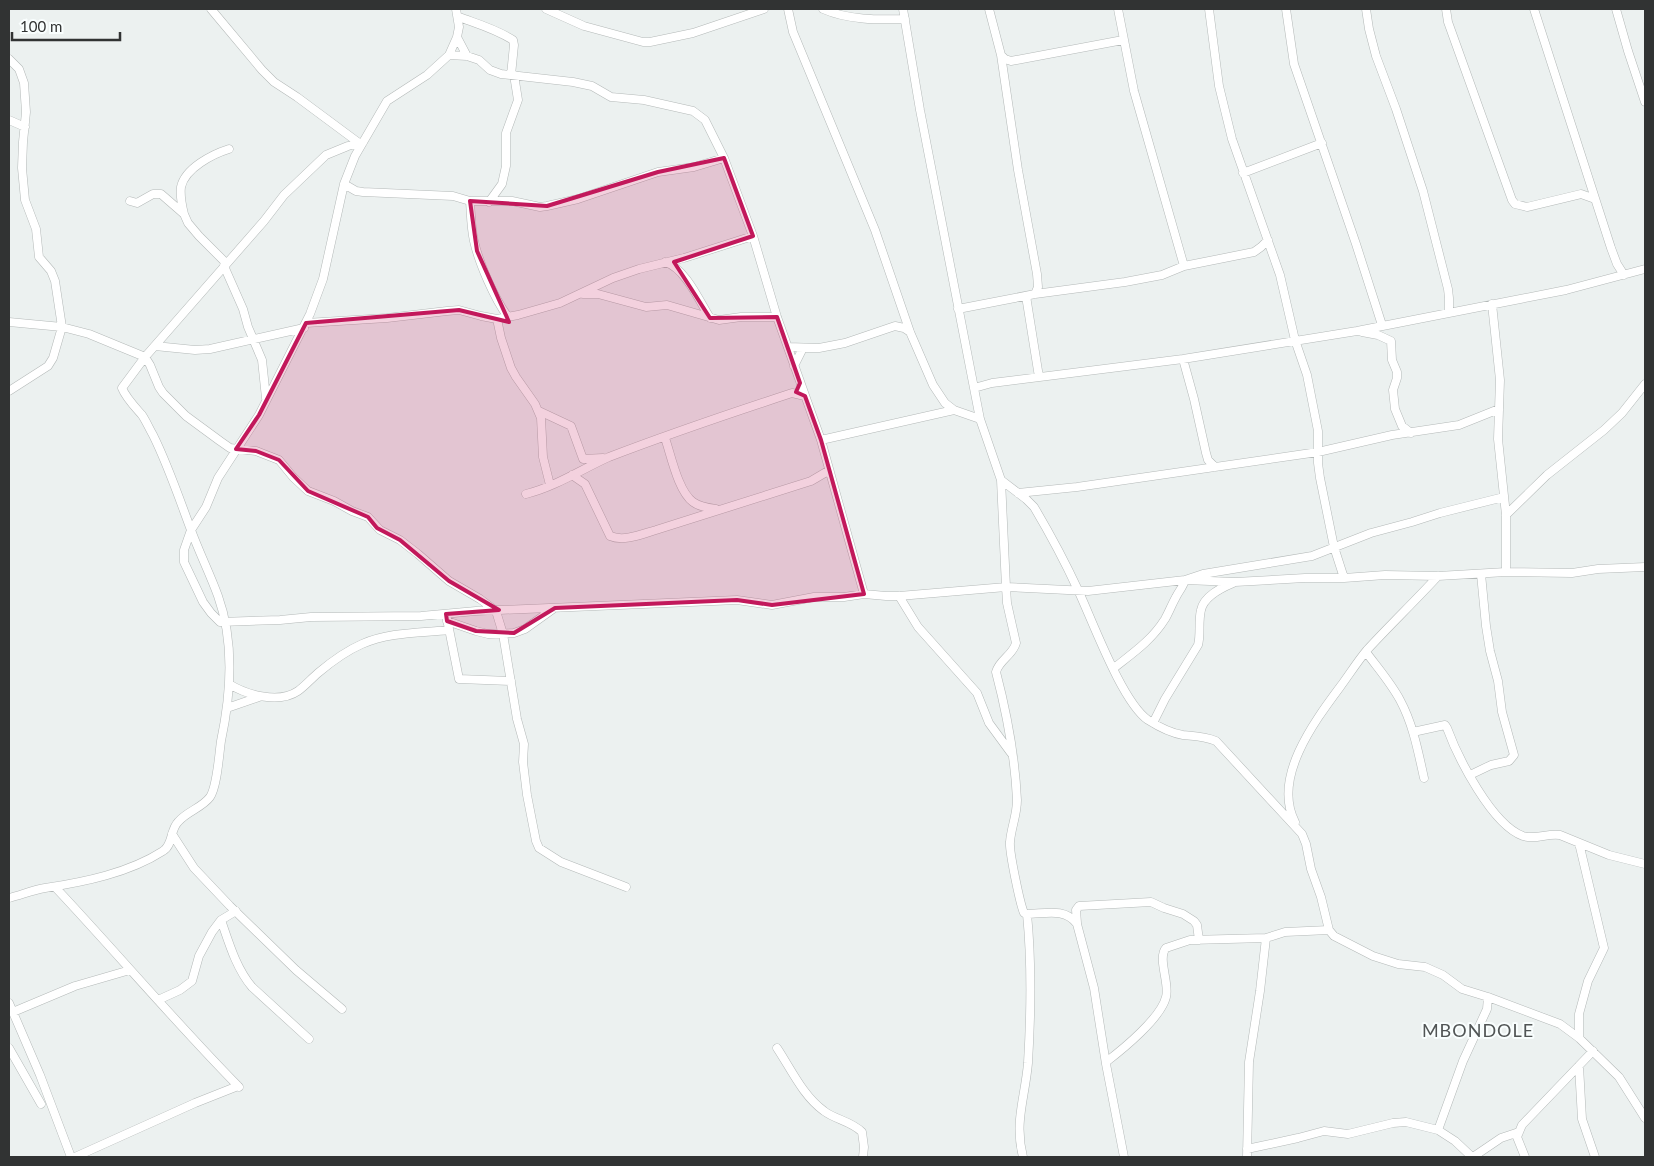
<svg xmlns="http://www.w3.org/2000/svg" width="1654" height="1166" font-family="Lato,sans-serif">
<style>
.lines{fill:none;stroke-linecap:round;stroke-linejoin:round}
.street-casing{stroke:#b4b9b8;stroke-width:9}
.street{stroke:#fff;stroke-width:8}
.marked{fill:#c2185b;fill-opacity:0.2;stroke:#c2185b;stroke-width:4;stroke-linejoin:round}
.labels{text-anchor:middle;stroke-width:4;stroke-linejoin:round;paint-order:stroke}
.quarter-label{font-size:18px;letter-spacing:1px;fill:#515555;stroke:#f9fefe}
</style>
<rect width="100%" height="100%" fill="#ecf1f0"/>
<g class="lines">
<g class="street-casing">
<path id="street" d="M211,9l51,61 12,12 23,15 62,46
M456,9l3,18 -2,10 -8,18 -22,20 -40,26 -32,55 -11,28 -21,95 -13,35 -51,101 -41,63 -12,29 -15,23 -7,20v12l19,40 8,11 9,9 60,-2 31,-3 110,-1 55,-5 261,-11 35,5 42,-8h30l20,-3 22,2h13l107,-9 82,4 97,-11 50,2 70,-4h39l41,-3 53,1 68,-4 66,1 26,-4 47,-2
M546,9l38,17 59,16h7l43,-9 71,-24
M788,9l5,23 82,198 35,102 23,53 12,18 9,7 26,9
M823,9c25,11 54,11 82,10
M903,9l17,101 60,309 21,61 25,19 8,8c16,27 31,55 44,83 15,32 44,112 70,130 11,7 22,13 35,15 12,1 22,1 33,6l86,93 4,10 5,25 10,28 8,33 5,6 39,20 25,8 27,3 18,8 19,14 26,8 72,27 19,14 40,39 26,41
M989,9l12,46 4,4 6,2 112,-21
M1118,9l16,82 50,175
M1209,9l10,77 13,53 48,136 15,65 12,35 11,56v32l2,15 14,69 10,31
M1286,9l8,55 62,180 26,81
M1366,9l3,20 7,27 20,53 27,82 25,98 1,9v14
M1446,9l2,13 64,178 3,4 12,3 54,-13 14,5
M1534,9l77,239 6,16 7,11
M1616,9l12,42 17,51
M459,17c19,7 37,12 54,23l1,5 -3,30
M457,37l10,19
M449,55l18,1 12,4 11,10 11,4 72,8 19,4 19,11 33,3 49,11 12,9 19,38 29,78 24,81 44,123 43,154
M1001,55l17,115 19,104 1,13 -3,7
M9,59l10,10 5,14 2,29 -3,30 -1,26 3,32 11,29 3,28 12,14 4,10 7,46 -9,31 -5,8 -39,25
M9,120l16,7
M1243,173l79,-30
M344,184l12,7 7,1 90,4 17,5h42l28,6 7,-1 31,-7 80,-27 36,-5 30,-9
M130,201l7,2 16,-9h8l23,20 4,9 11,13 27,27
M470,201c1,13 1,27 4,40 5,22 20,57 34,76
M489,202l13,-18 4,-18v-33l12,-33 -4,-25
M184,214c-2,-8 -4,-19 -3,-27 4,-19 32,-33 48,-38
M665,262c20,6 34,38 45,56
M224,266l19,43 5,18 14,33 4,38
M583,294h15l48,13 21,-2 52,15 22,-3h36
M1026,296l13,81
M1492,304l8,76 -2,59 8,76v57
M958,309l77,-15 90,-12 37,-7 22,-9 70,-14 7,-5 7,-7
M497,319l4,19 10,30 5,9 19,27 6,14 2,39 7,28
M9,322l53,5 27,7 56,23 5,8 9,22 4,6 23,23 34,25 10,7 26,3 23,9 14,17 15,14 26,10 18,10 16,6 12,13 20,10 18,14 31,27 31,18 16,12 7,23 14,85 7,25 -1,18 4,33 9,46 3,7 22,14 65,25
M306,323l81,-5 60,-7 12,-1 22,6 16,3 21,-4 42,-12 53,-25 26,-9 45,-11 69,-22
M1362,332l16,3 13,6 1,19 5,12v6l-4,12 2,19 7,17 9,7
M155,346l40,4 15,-1 94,-21
M788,347l31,1 26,-5 50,-17 9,2 6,4
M1183,359l11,40 12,54 2,7 7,7
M794,366l9,-18
M974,388l18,-5 191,-24 174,-28 209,-41 79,-21
M539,411l32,15 12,33 20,-1
M665,438c6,17 13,53 28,64 7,5 15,6 23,7
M821,440l133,-30
M572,475l13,9 25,52c14,6 32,-2 46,-6l155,-49 17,-10
M1001,480l5,107 1,16 9,40c-3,12 -17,17 -20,29 11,42 19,85 21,128 0,15 -6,28 -7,42 -1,9 10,62 14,71l3,1c17,0 38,-7 50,10l17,64 12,76 18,93
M1018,493l59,-6 241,-35 74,-17 67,-10 40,-16
M526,494c29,-7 56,-25 83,-37 60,-23 122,-44 183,-64l13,3
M1506,515l41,-40 57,-45 18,-17 23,-29
M899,596l19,31 59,66 12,30 22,30
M446,614l13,65 52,2
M447,621l29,10 12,3 26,-1 11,-4 28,-20
M1366,652c11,15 25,31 34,48 13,24 18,51 24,78
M1114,668c19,-15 38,-28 51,-49 4,-7 7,-15 11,-22 3,-6 7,-10 9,-17l18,-6 109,-18 59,-23 41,-11 28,-9 64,-16
M229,684c18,11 50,20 69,7 7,-5 13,-12 20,-18 13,-11 28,-22 44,-29 27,-12 58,-11 87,-14
M227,708l32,-11
M1153,723l12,-24 33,-54c3,-11 0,-23 3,-35 3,-14 20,-22 32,-27
M1413,732l32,-7 2,3c11,30 45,97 76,108 13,4 24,-3 37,-1l49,20 36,9
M1470,775l21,-10 18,-4 5,-6 -12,-43 -4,-31 -8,-30 -4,-25 -5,-52
M1295,822c-23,-44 19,-100 45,-135 9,-12 17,-25 27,-37 23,-25 48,-49 71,-74
M172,834l22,34 36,38 66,64 46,39
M1579,843l25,105 -16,33 -9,33v24
M55,887c62,66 120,135 184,200
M9,898c12,-3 24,-8 36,-10 39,-6 84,-15 118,-37 10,-6 7,-21 15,-29 9,-11 24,-14 32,-25 7,-10 9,-42 11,-56 10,-47 14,-98 -3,-145 -8,-22 -19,-44 -27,-66 -12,-32 -23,-65 -38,-95 -4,-7 -7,-14 -11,-20 -7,-8 -16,-17 -20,-27l23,-31 119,-136 20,-26 42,-40 22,-9 15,-4
M221,920c8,23 15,48 31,67l57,52
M1077,923l-1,-13 3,-4 72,-4 13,6 19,6 11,7 3,4 2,15
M158,1000l22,-10 12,-9 7,-25 13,-24 9,-12 15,-9
M9,1003l31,72 31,82
M13,1012l62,-26 55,-16
M9,1048l32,56
M777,1048c14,21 26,48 47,63 12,9 27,10 38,21l2,15 -1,10
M1106,1062c17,-13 55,-44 60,-65 4,-13 -9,-39 0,-49l24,-8 76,-2 19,-6 44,-2
M1579,1066l3,53 13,38
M1438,1130l25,-69 24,-52 1,-12
M1247,1149l51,-11 26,-7 24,3 45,-11 13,-1 32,8 17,11 17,16
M75,1157l120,-54 43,-17
M1023,1157c-9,-35 2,-59 5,-94 3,-50 4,-99 -1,-149
M1247,1157l2,-95 11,-71 6,-53
M1473,1157l28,-19 18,-6
M1525,1157l-8,-20 5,-12 71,-74"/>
</g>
<use href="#street" class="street"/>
</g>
<path class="marked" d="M724,158l29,78 -79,26 36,56 67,-1 23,66 -4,9 9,4 16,44 43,154 -92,11 -35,-5 -182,8 -41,25 -38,-2 -29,-10 -1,-7 53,-4 -50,-29 -49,-41 -23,-12 -9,-11 -60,-26 -29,-31 -23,-9 -20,-2 23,-34 47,-92 153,-13 50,12 -32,-71 -7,-50 77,5 111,-34z"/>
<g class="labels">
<g class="quarter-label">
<text x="1478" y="1037">MBONDOLE</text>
</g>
</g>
<rect width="1654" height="1166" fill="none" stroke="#313333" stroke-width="20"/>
<path d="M12 32v8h108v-8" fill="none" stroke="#313333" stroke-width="2.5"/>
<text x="20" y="32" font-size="15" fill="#313333" stroke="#f9fefe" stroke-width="4" paint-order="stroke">100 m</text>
</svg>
